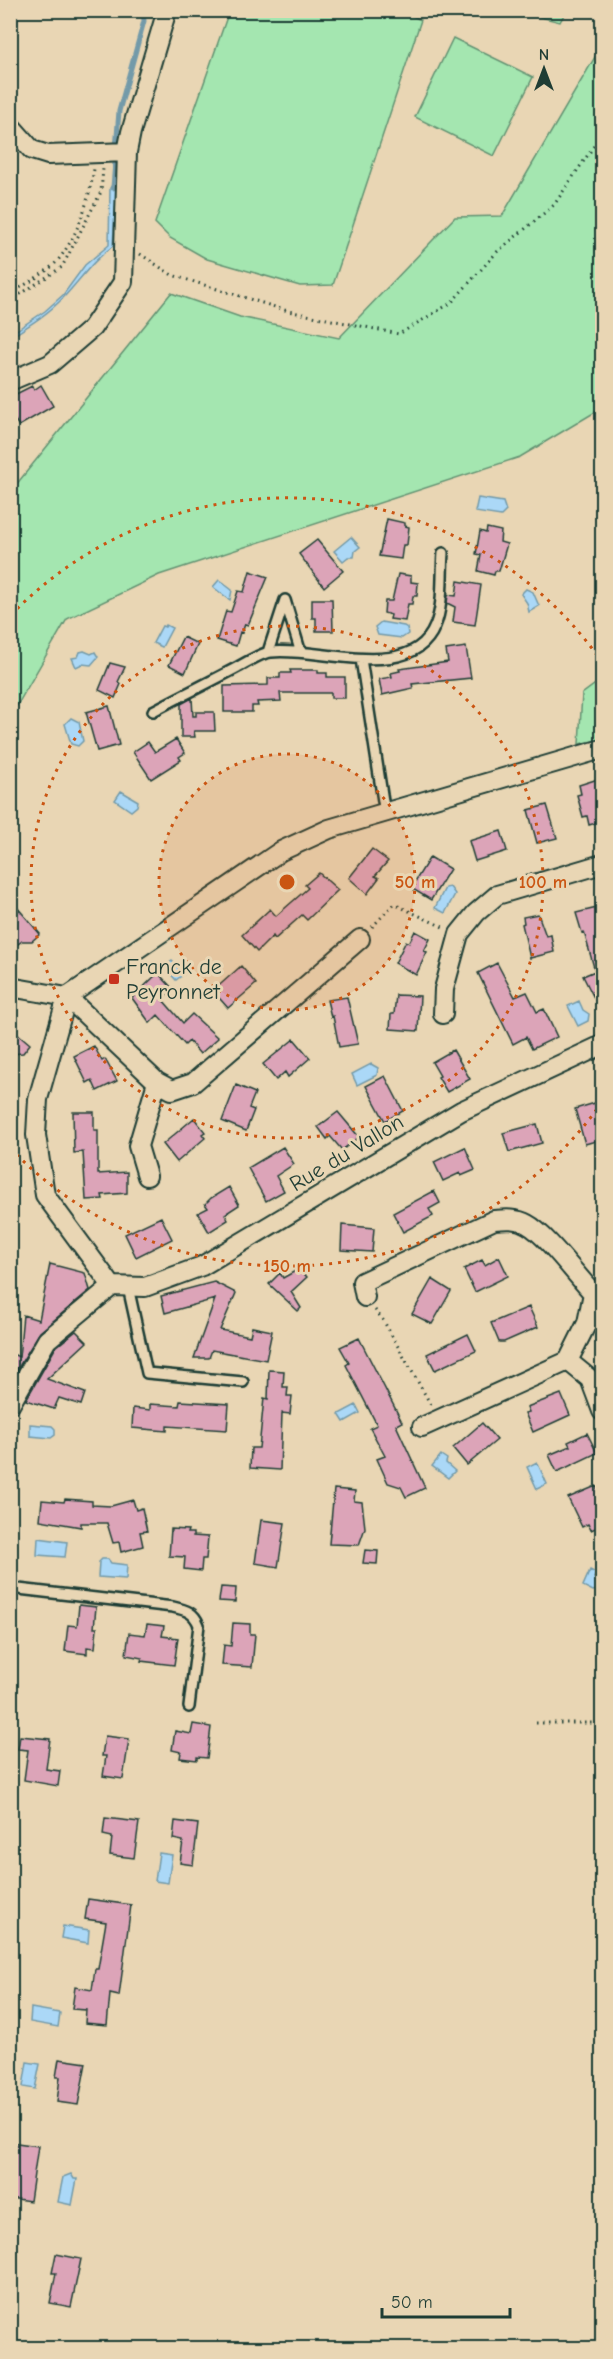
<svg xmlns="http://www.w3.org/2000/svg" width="613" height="2359" font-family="'Comic Neue',sans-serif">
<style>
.green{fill:#a4e6b0;stroke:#629272;stroke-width:1.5}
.water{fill:#abd8f7;stroke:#739aa9;stroke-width:1.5}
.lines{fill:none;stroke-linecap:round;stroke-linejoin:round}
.stream{stroke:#739aa9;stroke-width:5}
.building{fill:#dca4b8;stroke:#1f3d34;stroke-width:1.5}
.lane-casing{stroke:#1f3d34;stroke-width:14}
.street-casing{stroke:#1f3d34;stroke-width:22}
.path{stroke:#1f3d34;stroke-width:3;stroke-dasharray:1.5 4.5;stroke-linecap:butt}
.lane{stroke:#e9d6b4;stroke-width:9}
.street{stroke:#e9d6b4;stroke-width:18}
.ring{fill:none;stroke:#ca5512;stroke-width:3;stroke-dasharray:3 6}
.poi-dot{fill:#c8321e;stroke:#e9d6b4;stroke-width:2}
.labels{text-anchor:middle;stroke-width:6;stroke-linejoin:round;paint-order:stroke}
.poi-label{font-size:22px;fill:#1f3d34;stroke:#e9d6b4;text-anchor:start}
.street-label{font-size:22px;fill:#1f3d34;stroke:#e9d6b4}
.centre{fill:#ca5512;stroke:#e9d6b4;stroke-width:3}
.ring-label{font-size:18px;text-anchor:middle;font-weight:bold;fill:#ca5512;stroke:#e9d6b4;stroke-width:6;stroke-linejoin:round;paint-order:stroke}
</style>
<rect width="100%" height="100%" fill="#e9d6b4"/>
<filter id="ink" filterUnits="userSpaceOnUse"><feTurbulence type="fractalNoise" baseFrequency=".0167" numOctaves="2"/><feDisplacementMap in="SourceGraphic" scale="12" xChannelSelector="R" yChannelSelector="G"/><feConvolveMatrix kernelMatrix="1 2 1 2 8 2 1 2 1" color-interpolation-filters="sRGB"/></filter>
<g filter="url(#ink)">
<path class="green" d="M229,11h173l19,9 -88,265 -33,1 -93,-27 -37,-21 -15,-15z
M516,11h50l-6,11z
M453,38l80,39 -39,79 -79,-39z
M602,45v363l-82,49 -361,118 -92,44 -56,97v-225l160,-198 69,24 99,21 116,-121 47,-1z
M602,679v60l-23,5 3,-50z"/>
<path class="water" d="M117,177l-4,69c-21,15 -32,33 -49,51 -16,17 -34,28 -53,40v-3l34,-23 18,-16 22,-30 24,-20 1,-57z
M478,498l25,4 3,9 -5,5 -26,-4z
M351,537l9,10 -5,4 -1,6h-6l-5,4 -9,-10z
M219,580l13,10 -2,10 -17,-13z
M526,589l7,3 6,14 -10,6 -2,-9 -6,-9z
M381,622l23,4 3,2 1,6 -6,4 -24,-3 -3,-8z
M166,625l6,3 -10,19 -9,-4 9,-17 3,1z
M84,651l7,3 4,-2 3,5 -7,8 -9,-1 -6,3 -4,-9 6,-1 2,-5z
M71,718l8,4 4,19 -5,5 -7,-2 -6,-20z
M121,791l17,10 -1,5 -6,5 -16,-11z
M450,887l5,7 -10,19 -10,-5 10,-20z
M172,961l12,13 -8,6 -12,-13z
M579,1001l4,9 6,4 -1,7 -10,5 -10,-20z
M371,1064l7,4 -1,7 -20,10 -5,-11z
M356,1405l4,8 -16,9 -5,-8z
M30,1424l22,2 3,3v6l-4,3 -21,-2z
M441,1455l6,4 -1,4 9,8 -7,7 -16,-12z
M537,1462l10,22 -10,5 -10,-22z
M38,1538l29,4 -2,15 -28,-2z
M102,1559h6l3,4 16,2 -1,14 -28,-2 1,-15z
M590,1570l6,3 -2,5 8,4v7l-9,2 -10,-5z
M159,1853l13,2 -4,28 -13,-2z
M63,1926l26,4 -1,13 -27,-5z
M31,2008l29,5 -2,14 -28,-5z
M27,2062l13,2 -5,25 -12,-2z
M71,2174l3,5h3l-5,26 -14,-3 5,-25z"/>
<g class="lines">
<path class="stream" d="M113,188l6,-77 25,-90 -1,-11"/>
</g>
<path class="building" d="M41,385l12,21 -34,20 -9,-13v-16l22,-11 2,4z
M387,519l18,4v3l4,1 -2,18h-4l-2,14 -22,-3z
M487,528l14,3 -1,11 7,2 -8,27h-4l-1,4 -16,-4 3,-16 -5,-1 4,-23 6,2z
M317,540l26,31 -19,16 -25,-33z
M250,571l18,6 -20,48 -3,-1 -3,9 -2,-1 -4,14 -19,-6 9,-29 5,1 7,-21 6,1z
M398,574l13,2v6l7,1 -1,13h-4l-1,8h-4l-3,17 -15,-2 1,-4 -7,-2 1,-12h7z
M458,581l23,4 -6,40 -22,-3 2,-15 -8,-4 1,-8 8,1z
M312,599h20l1,32h-17v-13h-4z
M183,637l15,7 -13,29 -16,-8z
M466,647l5,31 -59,6 1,4 -31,7 -3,-16 13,-2 -1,-4 9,-2 -1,-2 49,-7 -2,-12z
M110,663l15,4 -7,15 3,2 -6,14 -16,-8z
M290,670h28v3h9v4h18v21h-14v-5h-51l1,8 -24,1 1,4h-6v6h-28v-26l44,-1v-7h12v-5h11z
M192,698l1,18h3v-4h18l1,19h-21l1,6h-14v-33z
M109,706l10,39 -22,6 -11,-39z
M176,739l9,14 -6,4 2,3 -30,19 -18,-27 15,-10 7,10z
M598,779l5,15v27l-14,4 -2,-9 -4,1 -6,-22 4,-1 -2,-9z
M547,805l10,33 -20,5 -9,-33z
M501,831l6,20 -32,10 -6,-20z
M372,849l16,12 -13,15 4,2 -12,16 -18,-16z
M430,857l20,12 -19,31 -20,-12z
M319,873l19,17 -31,30 -5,-5 -27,24 -2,-3 -16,16 -15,-17 28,-26 6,7 32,-28 -3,-3z
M10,899l30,35 -8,7h-10l-4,3 -8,-8z
M597,908l6,20v88l-20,-40 12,-5 -11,-39 -2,1 -6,-20z
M538,914l8,22 5,-1 3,17 -24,6 -8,-34 2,-1 -1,-6z
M415,931l15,8 -6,12 3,1 -11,23 -21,-12 11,-22 3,2z
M497,963l18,34 12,-5 10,20 7,-3 13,28 -25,12 -6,-12 -13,7 -35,-71z
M241,966l15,18 -28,24 -15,-17z
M158,973l15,16 -11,10 21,24 9,-9 26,24 -18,16 -11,-13 -4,4 -27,-30 -8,8 -18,-25z
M396,995l24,1 -2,35 -28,-2 1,-15h3z
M347,997l11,47 -19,3 -6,-31 -2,1 -4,-17z
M10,1027l20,17 -7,9 -13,1z
M294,1039l16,19 -22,19 -3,-5 -9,8 -13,-16z
M94,1046l8,15 3,-2 12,22 -20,10 -5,-11 -5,3 -13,-27z
M453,1050l17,29 -23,13 -9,-15 2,-1 -8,-14z
M385,1076l18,35 -18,10 -19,-35z
M236,1085l19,8 -6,15 5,2 -8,21 -24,-10z
M595,1103l5,18 3,-1v19l-18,5 -10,-35z
M73,1112h21v18h4v44l29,-2v21l-25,2 1,4 -17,1 -3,-48 -9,1z
M338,1112l21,25 -17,13 -12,-14 -3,3 -9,-12z
M194,1118l11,14 -3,2 3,4 -28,24 -14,-18z
M537,1124l5,19 -33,9 -6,-19z
M283,1147l11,17 -18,12 8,15 -18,10 -18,-33z
M465,1147l10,23 -14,6 -1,-3 -17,8 -9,-19z
M229,1187l10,18 -14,9 3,6 -19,12 -11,-19 10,-5 -3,-4 6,-6z
M434,1191l6,12 -11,6 4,7 -30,16 -10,-19z
M161,1217l11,22 -36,18 -11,-23z
M342,1225l32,3 -2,24 -31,-2z
M499,1257l9,19 -33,16 -11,-23 18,-9 3,5z
M50,1264l35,9 5,17 -50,42 -30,49v-28l9,4 4,-42 16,5z
M299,1269l8,8 -16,15 10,16 -3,3 -29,-27 11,-11 3,5z
M432,1279l19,12 -19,33 -20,-10z
M214,1282l22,11 -16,37 30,6 2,-9 20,4 -6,29 -54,-10 -3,8h-15l21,-59 -50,14 -4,-17z
M529,1307l9,20 -34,15h-5l-8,-19z
M76,1331l11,11 -40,37 38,14 -4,12 -22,-7 -5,11 -28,-9 30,-53z
M468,1334l8,17 -41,19 -8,-16z
M359,1338l43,84 -6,3 29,63 -19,9 -5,-10 -13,-4 -11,-24 8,-3 -15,-28 7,-3 -31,-60 3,-2 -9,-16z
M269,1370l15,1 -1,16h5l-1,9h5l-2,18 -8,-1 -2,57 -30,-2 1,-20h8l5,-50 4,1z
M561,1394l9,21 -37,17 -8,-19 4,-1 -2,-5z
M180,1401l49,3 -2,26 -60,-4v5l-35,-3 1,-20 17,2v-6l29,2z
M482,1423l15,17 -30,25 -14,-17z
M587,1433l10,20 -40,19 -8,-17 21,-9 -2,-4z
M596,1486l7,15v24l-12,5 -3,-6 -6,3 -14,-29z
M334,1489l21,2 -1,10 8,1 3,26 -6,17 -30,-1z
M65,1499l27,2v4l19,1 22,-6 3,10 6,-2 5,23 -7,1 3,14 -22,6 -2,-10 -6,1 -6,-20h-26v4l-41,-7 2,-20 22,2z
M261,1520l24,3 -7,44 -23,-4z
M171,1529l17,1 -1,3h6v3l15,1 -2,22h-4l-1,12 -17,-2 1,-12 -16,-1z
M365,1550l13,1 -1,13 -14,-1z
M221,1587l15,1 -1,14 -16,-1z
M79,1605l17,2 -2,21h3l-2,20 -8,-1v7l-22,-3 3,-26 9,1z
M233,1623l17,1v10h5l-3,33 -30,-2 2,-20 7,1z
M147,1624l17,2 -2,10 16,2 -4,27 -33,-4 1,-3 -16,-3 3,-22 16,2z
M193,1724l18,3 -4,31 -10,-1v3l-17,-2 1,-6 -9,-2 3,-19 16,3z
M20,1736l30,3 -4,30 14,2 -2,15 -34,-6 4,-30 -10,-1z
M105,1736l24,3 -6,40 -20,-3 3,-20h-4z
M105,1818l34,4 -5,36 -24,-3 2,-18 -9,-2z
M175,1821l23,3 -5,41 -13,-2 3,-22 -10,-2z
M88,1899l43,6 -12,91 -9,-2 -3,31 -22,-2 1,-13 -14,-1 3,-22 17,3 3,-21h3l8,-47 -21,-3z
M59,2059l27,4 -8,42 -21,-3 3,-25h-4z
M10,2142l28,4 -8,55 -20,-3z
M56,2254l25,5 -10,48 -21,-4 6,-30h-4z"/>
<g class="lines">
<g class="lane-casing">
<path id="lane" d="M268,652l17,-52 15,50
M361,659l24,155
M153,711c28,-15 57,-29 85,-44 10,-5 22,-14 33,-15 46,-6 141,32 164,-26 9,-21 6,-50 8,-73
M128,1287l19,86 96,9
M10,1588l163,19c13,3 21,5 26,18l-10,82"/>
</g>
<g class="street-casing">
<path id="street" d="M10,125l22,25 16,5 79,-3
M10,381l40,-17 42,-36 31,-46 4,-130 4,-20 36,-122
M360,939l-167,144 -21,7 -15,-8 -90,-85 214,-146 48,-22 273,-80
M10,987l57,10 -29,102 -2,36 9,60 67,91
M443,1014l1,-25 15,-55 17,-21 21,-18 105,-31
M147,1176l-9,-30 19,-64
M112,1286l33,1 57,-21 259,-155 141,-66
M365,1297l-3,-15 132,-62c11,-1 23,-2 33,4 19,10 49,51 66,69
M568,1361l22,18 12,32
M10,1405l37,-65 65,-54
M422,1427l146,-66 19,-38 6,-30 9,1"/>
</g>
<path class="path" d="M140,254l32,21 116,36 111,23 52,-31 46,-51 57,-47 48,-71
M10,294c14,-9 40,-23 49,-35 20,-26 30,-59 35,-90
M10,301l52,-34 39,-75 2,-23
M372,927l22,-23 49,23
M375,1310l8,10 48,85
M536,1723h66"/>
<use href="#lane" class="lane"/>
<use href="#street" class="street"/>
</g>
</g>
<circle cx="287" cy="882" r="128" fill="#ca5512" fill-opacity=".12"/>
<g class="ring">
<circle cx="287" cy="882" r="128"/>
<circle cx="287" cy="882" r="256"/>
<path d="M602 1102A384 384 0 0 1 11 1149M11 615A384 384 0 0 1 602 662"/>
</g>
<rect class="poi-dot" x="108" y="973" width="12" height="12" rx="3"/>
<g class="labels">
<g class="poi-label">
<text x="126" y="974">Franck de<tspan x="126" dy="25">Peyronnet</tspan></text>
</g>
<g class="street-label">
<text transform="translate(346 1152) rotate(-31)" y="8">Rue du Vallon</text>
</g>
</g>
<circle cx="287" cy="882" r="9" class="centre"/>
<g class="ring-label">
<text x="415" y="888">50 m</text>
<text x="543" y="888">100 m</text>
<text x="287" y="1272">150 m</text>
</g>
<rect width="613" height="2359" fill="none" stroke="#e9d6b4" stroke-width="36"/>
<rect x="18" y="18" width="577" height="2323" fill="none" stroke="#1f3d34" stroke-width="2" filter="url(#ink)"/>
<g transform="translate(544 69)" stroke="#e9d6b4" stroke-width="4.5" paint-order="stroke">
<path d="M0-4.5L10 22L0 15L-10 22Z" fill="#1f3d34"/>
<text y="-9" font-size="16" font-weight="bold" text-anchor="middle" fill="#1f3d34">N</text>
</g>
<path d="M382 2308v9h128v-9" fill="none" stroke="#1f3d34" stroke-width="3"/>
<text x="391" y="2308" font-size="18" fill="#1f3d34" stroke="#e9d6b4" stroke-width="4.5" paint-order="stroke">50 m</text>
</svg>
